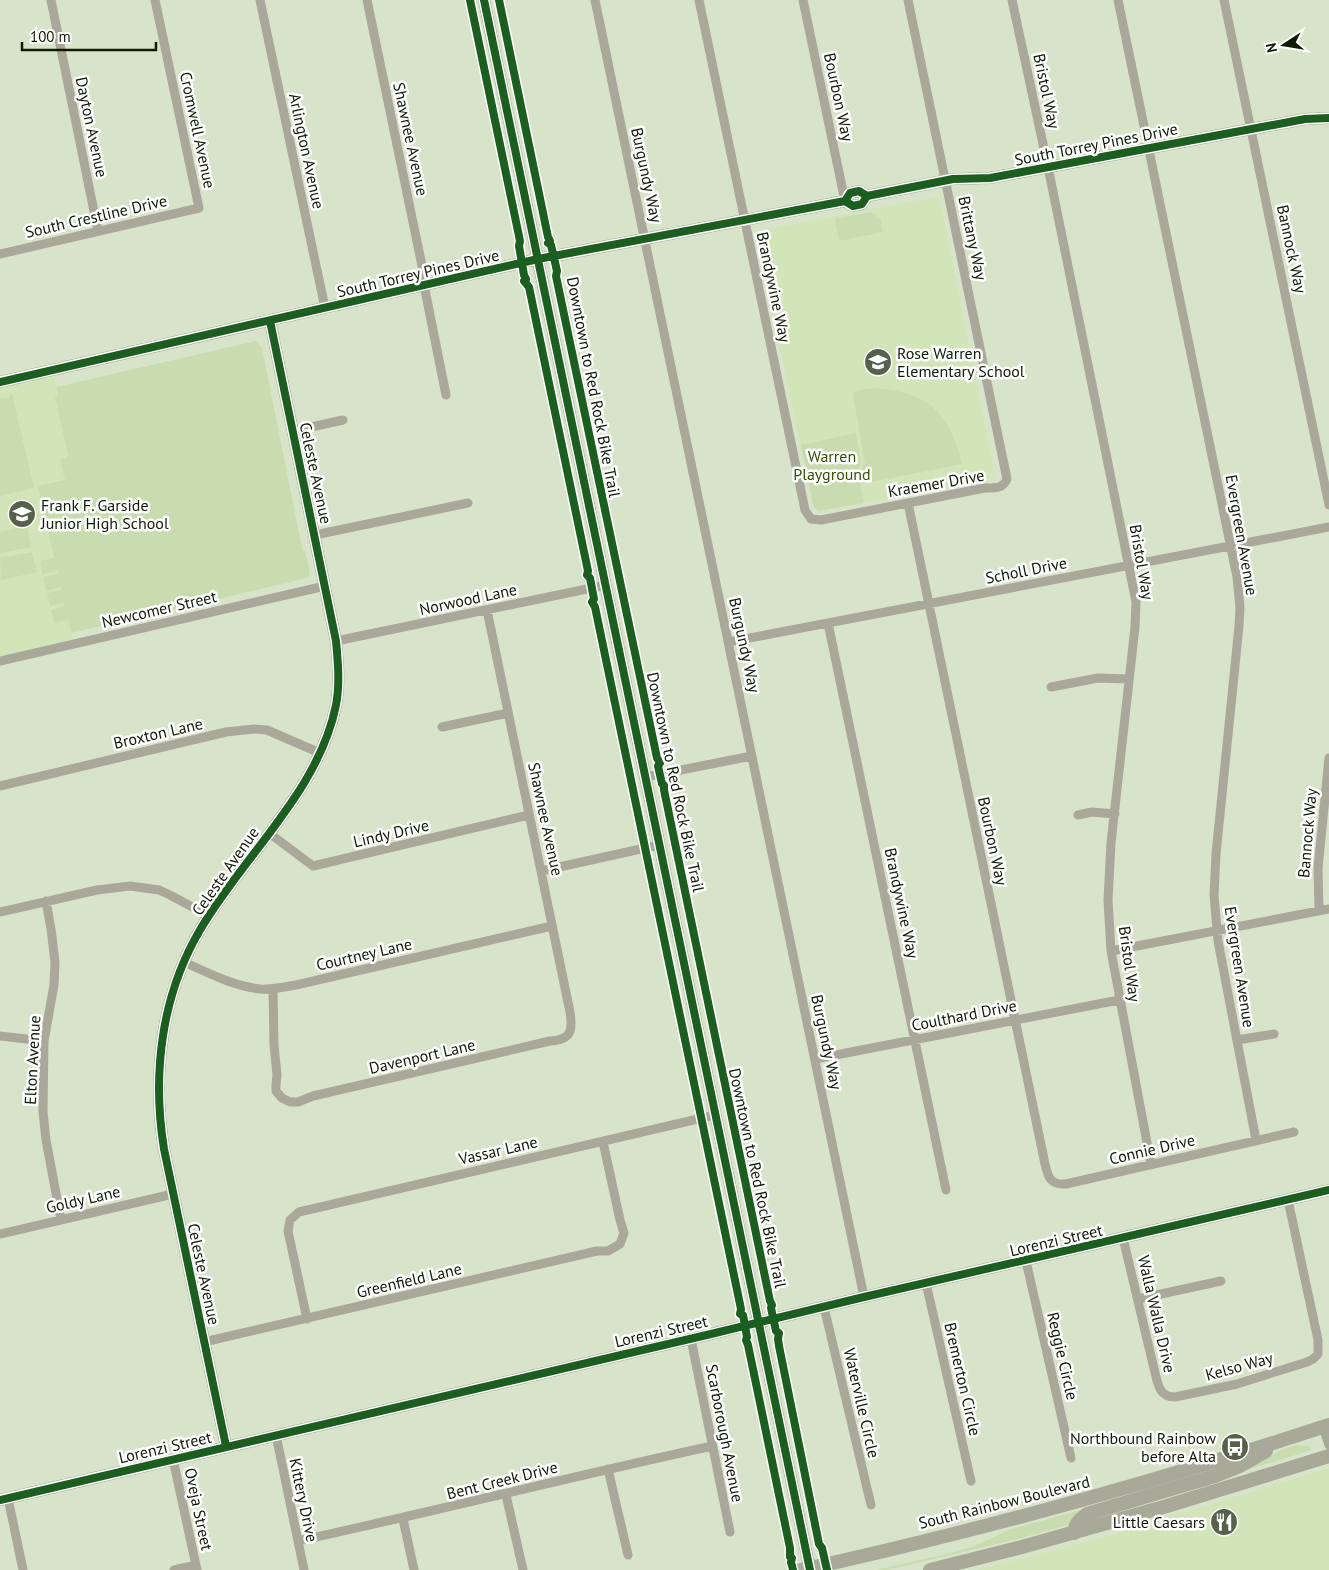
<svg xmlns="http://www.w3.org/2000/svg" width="1329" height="1570" font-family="'PT Sans',sans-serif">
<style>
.built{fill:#d1e5b9}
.green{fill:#c9dcb0}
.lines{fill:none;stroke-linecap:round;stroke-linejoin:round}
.street{stroke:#a9a89b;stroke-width:9}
.secondary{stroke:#a6a797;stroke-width:12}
.primary{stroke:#a8a999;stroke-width:14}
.cycleway-casing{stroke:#fff;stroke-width:11}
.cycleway{stroke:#1b5e20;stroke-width:8}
.labels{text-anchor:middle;stroke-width:5;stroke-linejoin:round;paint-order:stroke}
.street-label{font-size:16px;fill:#111906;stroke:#fff}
.poi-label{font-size:16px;fill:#111906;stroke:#fff;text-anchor:start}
.park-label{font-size:16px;fill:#354f00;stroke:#fff}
</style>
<rect width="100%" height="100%" fill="#d8e4c9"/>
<path class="built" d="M932,198l5,1 4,6 53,266v4l-3,3 -173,33 -3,-2 -2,-4 -56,-269 6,-6z
M53,370l5,24 -3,5 13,57 -2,2 -1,22 -27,6 36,158 -74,17v-279z
M1329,1468v102h-353l111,-28z"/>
<path class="green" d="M872,212l1,2 3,-1 1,5h3l3,14 -44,9 -4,-22z
M256,341l6,7 40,200 1,3h2l5,22 -1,3 -3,2 -19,5 -1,-2v2l-215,50 -3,-13 -14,3 -3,-13 14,-4 -1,-3 -14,3 -3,-13 14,-3v-3l-15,4 -3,-14 15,-3 -1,-3 -15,3 -2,-13 14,-3 -16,-72 27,-6 -5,-20 6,-2 2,-3 -13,-57 3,-4 -2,-7z
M874,388c54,4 76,24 88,76l-91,18 -7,-5 -2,-12 3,-1 -12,-70 5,-4z
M12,394l22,94 -34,8v-98h8z
M856,433l5,29 -2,3 3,15 3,2 -5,2 4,19 -45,8 -4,-3 -2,-3 -12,-60z
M27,526l4,21 -31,6v-21z
M32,552l5,20 -36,8 -1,-22z
M1296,1445l13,1 3,4 -217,67 151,-48 37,-20z
M1106,1503l-35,21 -53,15 -131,31h-11l79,-18 22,-7 31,-15z"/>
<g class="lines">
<path class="street" d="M51,0l47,231
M260,0l65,308
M367,0l59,285
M595,0l269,1297
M699,0l106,510 6,9 10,1 164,-32c9,0 18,1 22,-9l-99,-479
M803,0l42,201
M1012,0l36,167 88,435 -1,25 -24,216 -3,57 3,51 40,213
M1118,0l119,577 3,31 -1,18 -23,228 -2,41 4,46 38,199
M1224,0l105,505
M0,254l199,-46 -44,-208
M424,285l22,110
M293,431l50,-11
M908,503l137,661c3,13 5,21 21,20l228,-52
M315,535l153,-32
M828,623l118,567
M336,641l270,-56
M729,642l600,-115
M0,661l325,-75
M1051,687l47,-9 31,1
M442,727l66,-14
M645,777l107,-21
M0,786l226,-54 28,-3 13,1 53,23
M1078,815l14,-3 23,2
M269,833l44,33 216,-51
M541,871l118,-26
M46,901l5,28 4,33 -1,23 -10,56 -1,71 3,28 15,80
M1319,910l-1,-42 11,-110
M0,912l97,-22 33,-4 29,4 11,5 39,21
M1111,951l218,-42
M184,962c24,11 50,24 76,27 12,1 24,-2 36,-4l256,-59
M273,989l1,56 3,30 -1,10v6l6,7 8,4h8l15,-6 237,-55c21,-1 23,-10 20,-29l-83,-402
M0,1036l44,5
M1237,1040l37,-6
M815,1059l304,-59
M0,1234l173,-40
M1123,1238l33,139c3,12 6,20 19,20l62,-13 70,-22 6,-3 5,-5v-14l-30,-140
M1026,1261l45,197
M926,1283l45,198
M1138,1299l83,-18
M824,1307l47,198
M307,1319l-19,-88 2,-11 9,-8 416,-97
M691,1339l39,193
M204,1342l393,-91h11l12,-7 4,-11 -4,-13 -17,-78
M1323,1427l6,18
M276,1435l28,135
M173,1459l24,111
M608,1469l20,86
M506,1495l17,75
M8,1498l15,72
M403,1519l11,51
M298,1541c138,-30 276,-65 414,-95
M174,1570l22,-5"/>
<path class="secondary" d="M484,0l326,1570
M845,201l5,-8 9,-2 8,5 86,-17 37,-1 315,-59 24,-1
M0,382l538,-123 307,-58 8,5 9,-2 5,-8
M226,1446l-62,-297c-12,-74 -3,-153 36,-219 43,-74 119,-139 136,-225 4,-21 2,-43 0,-64l-66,-320
M0,1500l711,-166 153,-37 465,-107"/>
<path class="primary" d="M1074,1533c1,-10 6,-13 13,-19l128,-38 25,-10 26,-15
M801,1570c178,-39 354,-88 528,-145
M930,1570l92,-23 145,-41 162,-50"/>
<g class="cycleway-casing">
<path id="cycleway" d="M470,0l50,241 -1,5 5,29 2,4 -2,2 5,6 59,284 -1,4 3,3 4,21 -2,3 3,5 146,702 -1,5 3,1 4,22 -1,3 2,5 42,203v9l2,1 -1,4 2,8
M484,0l326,1570
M499,0l49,237 2,4 -2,2 3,2 6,26 -1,5 101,482 3,5 -2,3 4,18 2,1v5l106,511 2,4 -1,3 5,23 3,2 -1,6 1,7 40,198 3,4 5,22
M845,201l5,-8 9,-2 8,5 86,-17 37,-1 315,-59 24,-1
M0,382l538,-123 307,-58 8,5 9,-2 5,-8
M226,1446l-62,-297c-12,-74 -3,-153 36,-219 43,-74 119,-139 136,-225 4,-21 2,-43 0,-64l-66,-320
M0,1500l711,-166 153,-37 465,-107"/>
</g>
<use href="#cycleway" class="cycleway"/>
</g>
<defs>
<g id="school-disc" transform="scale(1.4375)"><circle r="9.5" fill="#57604a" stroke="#fff"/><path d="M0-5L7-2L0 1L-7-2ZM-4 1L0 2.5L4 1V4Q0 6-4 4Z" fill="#fff"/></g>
<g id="bus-disc" transform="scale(1.4375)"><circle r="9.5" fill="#57604a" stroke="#fff"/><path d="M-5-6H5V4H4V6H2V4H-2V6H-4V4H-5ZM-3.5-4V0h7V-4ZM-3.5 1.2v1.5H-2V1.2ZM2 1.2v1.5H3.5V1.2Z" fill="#fff"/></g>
<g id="restaurant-disc" transform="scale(1.4375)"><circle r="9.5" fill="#57604a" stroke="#fff"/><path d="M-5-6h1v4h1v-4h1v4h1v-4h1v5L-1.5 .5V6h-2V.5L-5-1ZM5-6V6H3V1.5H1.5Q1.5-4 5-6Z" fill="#fff"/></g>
</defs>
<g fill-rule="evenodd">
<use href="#school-disc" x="878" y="362"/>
<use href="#school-disc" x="22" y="514"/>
<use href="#bus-disc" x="1235" y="1447"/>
<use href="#restaurant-disc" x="1224" y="1522"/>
</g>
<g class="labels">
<g class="street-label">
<text transform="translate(1047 91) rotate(78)" y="6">Bristol Way</text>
<text transform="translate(839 97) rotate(78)" y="6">Bourbon Way</text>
<text transform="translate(92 127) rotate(78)" y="6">Dayton Avenue</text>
<text transform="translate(198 130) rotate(78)" y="6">Cromwell Avenue</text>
<text transform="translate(411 139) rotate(78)" y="6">Shawnee Avenue</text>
<text transform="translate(1096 144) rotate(-11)" y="6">South Torrey Pines Drive</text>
<text transform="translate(307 151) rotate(78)" y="6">Arlington Avenue</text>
<text transform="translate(647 175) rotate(78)" y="6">Burgundy Way</text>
<text transform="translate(96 216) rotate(-13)" y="6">South Crestline Drive</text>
<text transform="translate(973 238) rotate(78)" y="6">Brittany Way</text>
<text transform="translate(1292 249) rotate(78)" y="6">Bannock Way</text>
<text transform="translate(418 273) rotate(-13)" y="6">South Torrey Pines Drive</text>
<text transform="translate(774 287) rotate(78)" y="6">Brandywine Way</text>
<text transform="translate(594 387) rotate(79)" y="6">Downtown to Red Rock Bike Trail</text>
<text transform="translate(316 473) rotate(78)" y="6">Celeste Avenue</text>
<text transform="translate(936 483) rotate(-10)" y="6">Kraemer Drive</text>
<text transform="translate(1242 535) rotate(80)" y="6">Evergreen Avenue</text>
<text transform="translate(1142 562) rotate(80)" y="6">Bristol Way</text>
<text transform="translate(1026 570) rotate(-11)" y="6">Scholl Drive</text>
<text transform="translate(468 599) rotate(-12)" y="6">Norwood Lane</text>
<text transform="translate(159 609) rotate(-13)" y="6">Newcomer Street</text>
<text transform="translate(745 645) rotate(78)" y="6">Burgundy Way</text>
<text transform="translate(158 733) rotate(-13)" y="6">Broxton Lane</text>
<text transform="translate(676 782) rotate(78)" y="6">Downtown to Red Rock Bike Trail</text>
<text transform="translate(546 819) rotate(78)" y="6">Shawnee Avenue</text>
<text transform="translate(391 833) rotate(-13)" y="6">Lindy Drive</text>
<text transform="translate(1307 833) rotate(-85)" y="6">Bannock Way</text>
<text transform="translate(993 841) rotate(78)" y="6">Bourbon Way</text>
<text transform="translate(225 871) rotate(-55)" y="6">Celeste Avenue</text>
<text transform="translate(902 903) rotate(78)" y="6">Brandywine Way</text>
<text transform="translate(364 954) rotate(-13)" y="6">Courtney Lane</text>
<text transform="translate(1130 964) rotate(82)" y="6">Bristol Way</text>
<text transform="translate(1240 967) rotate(81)" y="6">Evergreen Avenue</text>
<text transform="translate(964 1015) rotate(-11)" y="6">Coulthard Drive</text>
<text transform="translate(827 1042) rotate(78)" y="6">Burgundy Way</text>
<text transform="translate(422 1056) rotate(-13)" y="6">Davenport Lane</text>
<text transform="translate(32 1060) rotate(-87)" y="6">Elton Avenue</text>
<text transform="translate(1152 1149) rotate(-13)" y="6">Connie Drive</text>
<text transform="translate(498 1150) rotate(-13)" y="6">Vassar Lane</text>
<text transform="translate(758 1178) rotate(78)" y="6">Downtown to Red Rock Bike Trail</text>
<text transform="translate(83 1199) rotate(-13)" y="6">Goldy Lane</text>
<text transform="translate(1056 1240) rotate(-13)" y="6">Lorenzi Street</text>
<text transform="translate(204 1274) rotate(78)" y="6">Celeste Avenue</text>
<text transform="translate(409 1280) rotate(-13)" y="6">Greenfield Lane</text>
<text transform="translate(1157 1314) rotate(77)" y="6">Walla Walla Drive</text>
<text transform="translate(661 1331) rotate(-13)" y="6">Lorenzi Street</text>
<text transform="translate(1063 1356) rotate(77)" y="6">Reggie Circle</text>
<text transform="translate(1239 1366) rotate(-15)" y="6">Kelso Way</text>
<text transform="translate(963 1379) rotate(77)" y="6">Bremerton Circle</text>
<text transform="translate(862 1403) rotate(77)" y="6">Waterville Circle</text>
<text transform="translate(725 1433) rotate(79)" y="6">Scarborough Avenue</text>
<text transform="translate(165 1447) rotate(-13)" y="6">Lorenzi Street</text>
<text transform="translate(502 1480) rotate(-14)" y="6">Bent Creek Drive</text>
<text transform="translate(304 1500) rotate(78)" y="6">Kittery Drive</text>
<text transform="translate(1004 1502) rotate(-14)" y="6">South Rainbow Boulevard</text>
<text transform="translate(199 1509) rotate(78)" y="6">Oveja Street</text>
</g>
<g class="poi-label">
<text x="897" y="359">Rose Warren<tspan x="897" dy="18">Elementary School</tspan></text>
<text x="41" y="511">Frank F. Garside<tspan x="41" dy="18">Junior High School</tspan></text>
<text x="1216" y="1444" text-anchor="end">Northbound Rainbow<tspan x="1216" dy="18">before Alta</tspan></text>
<text x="1205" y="1528" text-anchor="end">Little Caesars</text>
</g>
<g class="park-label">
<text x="832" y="462">Warren<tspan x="832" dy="18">Playground</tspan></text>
</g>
</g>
<g transform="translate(1284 45) rotate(258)" stroke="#ffffff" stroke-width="4" paint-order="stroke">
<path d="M0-4L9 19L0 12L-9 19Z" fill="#111906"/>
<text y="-8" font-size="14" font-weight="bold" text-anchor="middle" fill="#111906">N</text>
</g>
<path d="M22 42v8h134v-8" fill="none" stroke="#111906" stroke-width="2.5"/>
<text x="30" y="42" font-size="15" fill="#111906" stroke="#ffffff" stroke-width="4" paint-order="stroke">100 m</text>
</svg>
